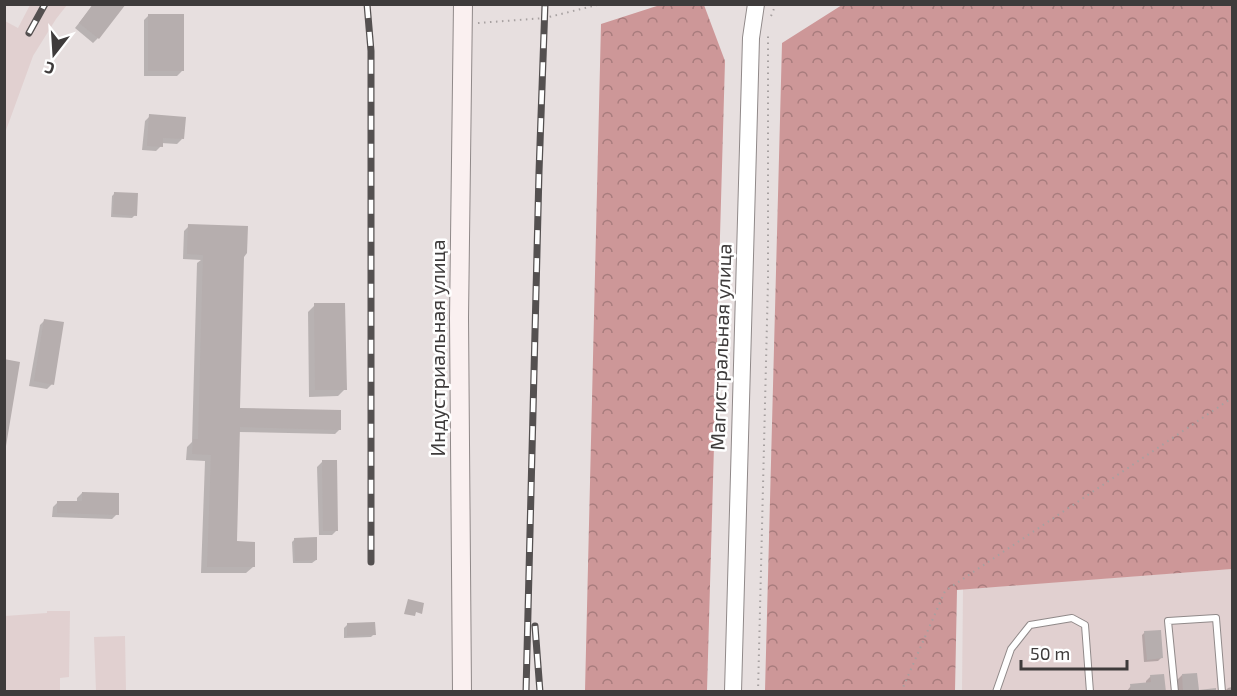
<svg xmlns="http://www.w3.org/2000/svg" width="1237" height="696" font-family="'Exo 2',sans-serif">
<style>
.built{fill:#e1d0d0}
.forest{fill:url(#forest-crowns)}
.shadow{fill:#0003}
.building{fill:#b6aeae}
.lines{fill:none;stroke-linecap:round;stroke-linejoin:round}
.service-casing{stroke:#908989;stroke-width:8}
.tertiary-casing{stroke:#908989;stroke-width:18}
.secondary-casing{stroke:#908989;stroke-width:20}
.path{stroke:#a7a1a1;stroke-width:2;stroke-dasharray:1.5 4.5;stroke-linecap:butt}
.service{stroke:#fff;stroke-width:6}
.tertiary{stroke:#fff;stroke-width:16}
.secondary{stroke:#faf0f0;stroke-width:18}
.rail-casing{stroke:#545050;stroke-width:7}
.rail{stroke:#fff;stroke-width:4.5;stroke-dasharray:14;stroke-linecap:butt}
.labels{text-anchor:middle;stroke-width:5;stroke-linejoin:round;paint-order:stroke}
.street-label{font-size:20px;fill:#3e3b3b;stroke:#fff}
</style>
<defs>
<pattern id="forest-crowns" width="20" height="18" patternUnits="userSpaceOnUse" patternTransform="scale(1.5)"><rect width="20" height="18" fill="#cd9798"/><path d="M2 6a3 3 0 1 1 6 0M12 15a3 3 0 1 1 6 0" fill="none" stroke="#a87c7d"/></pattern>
</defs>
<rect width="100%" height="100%" fill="#e7dfdf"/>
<path class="built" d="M30,5h37l-11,14 -23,37 -28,77v-112l13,7z
M1232,569v122l-270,1 1,-103z
M47,611h23l-1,66 -9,1v13h-55v-75l42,-3z
M125,636l1,55h-30l-2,-54z"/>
<path class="forest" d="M663,4l41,1 21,56 -18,630h-122l16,-667z
M842,5h390v564l-275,21 -2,101h-190l17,-648z"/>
<path class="shadow" d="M94,4l4,34 -5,5 -18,-15z
M149,15l33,56 -5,5h-33v-56z
M150,116l32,23 -5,5 -16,-1v3l-5,5 -14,-1 3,-29z
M115,193l20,22 -3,3 -21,-1 1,-21z
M189,226l54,30 -4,153 101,20 -5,5 -97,-2 -2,110 17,25 -7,6h-45l4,-112 -19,-1 1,-13 5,-5 5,-179 4,-3 -18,-1 1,-28z
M315,305l30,84 -7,7 -29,1 -1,-85z
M45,320l7,64 -5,5 -18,-3 11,-61z
M322,462l15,68 -5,5h-13l-2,-68z
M82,493l35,21 -5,5 -60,-2 1,-10 5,-5 19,1v-5z
M295,539l21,21 -4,3h-19l-1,-21z
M347,625l27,9 -3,3 -27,1v-10z
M1145,632l16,26 -3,3 -14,1 -2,-27z
M1182,675l16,17h-20l-1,-12z
M1151,676l13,16h-38l5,-6 15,-2v-3z
M1232,687v5h-8l4,-4z"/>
<path class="building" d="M93,4h33l-27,35 -20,-16z
M148,14h36v57h-36z
M149,114l37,3 -2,22 -21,-1v9l-16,-1z
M114,192l24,1 -1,23 -24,-2z
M188,224l60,2 -1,27 -3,4 -4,151 101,2v20l-101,-3 -3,114 18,1v25h-48l4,-112 -19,-1 1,-15h5l5,-184 -16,-1z
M314,303h31l2,87h-32z
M44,319l20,3 -10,63 -20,-4z
M4,359l16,3 -14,84h-2z
M322,460h15l1,71h-15z
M82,492l37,1v22l-62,-2v-12h25z
M317,537v23l-22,1 -1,-23z
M408,599l16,4 -2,11 -6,-2 -1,4 -11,-2z
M375,622l1,13 -29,1v-13z
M1161,630l2,28 -16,2 -3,-29z
M1197,673l2,17 17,-2v4h-33l-1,-18z
M1164,674l2,18h-35l-1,-8 21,-2 -1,-7z"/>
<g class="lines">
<g class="service-casing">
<path id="service" d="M996,692l15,-43 19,-24 42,-7 13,7 5,67
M1175,692l-7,-71 48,-3 6,74"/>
</g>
<g class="tertiary-casing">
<path id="tertiary" d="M733,692l18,-654 5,-34"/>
</g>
<g class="secondary-casing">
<path id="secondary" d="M462,692l-3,-374 4,-314"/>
</g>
<path class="path" d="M771,16l5,-12
M478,23l67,-5 56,-14
M758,692l10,-411v-246
M901,692l44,-101 287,-193"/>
<use href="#service" class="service"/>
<use href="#tertiary" class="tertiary"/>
<use href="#secondary" class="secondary"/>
<g class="rail-casing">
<path id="rail" d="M367,4l4,47v511
M29,33l16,-29
M535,626l5,66
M526,692l13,-520 6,-168"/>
</g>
<use href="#rail" class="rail"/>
</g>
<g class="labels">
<g class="street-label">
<text transform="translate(721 347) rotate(-88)" y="7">Магистральная улица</text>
<text transform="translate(438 348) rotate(-90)" y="7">Индустриальная улица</text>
</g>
</g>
<rect width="1237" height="696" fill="none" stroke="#3e3b3b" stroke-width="12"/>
<g transform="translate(54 54) rotate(197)" stroke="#ffffff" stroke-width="4.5" paint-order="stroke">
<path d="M0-4.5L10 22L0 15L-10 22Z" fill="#3e3b3b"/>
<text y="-9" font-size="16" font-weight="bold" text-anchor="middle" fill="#3e3b3b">С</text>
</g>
<path d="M1021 660v9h106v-9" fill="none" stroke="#3e3b3b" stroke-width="3"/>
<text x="1030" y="660" font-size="18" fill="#3e3b3b" stroke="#ffffff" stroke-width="4.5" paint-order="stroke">50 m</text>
</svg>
